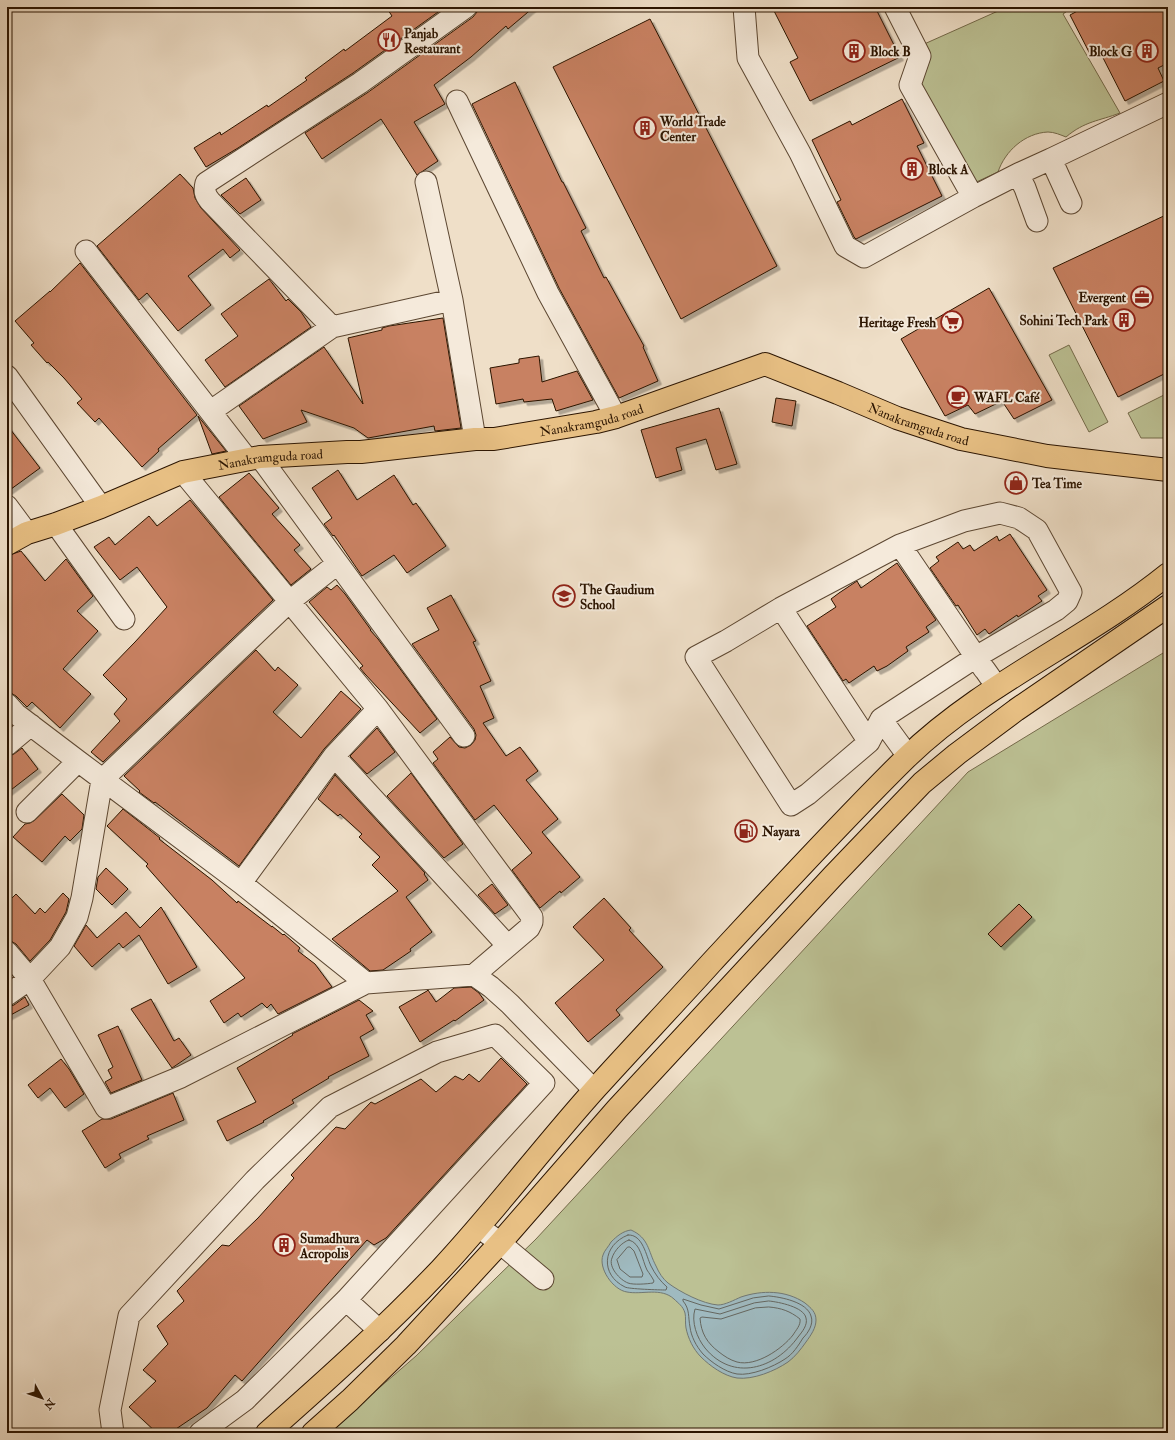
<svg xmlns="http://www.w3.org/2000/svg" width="1175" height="1440" font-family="'IM FELL Double Pica',serif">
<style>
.green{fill:#bcc194;stroke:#746a4a}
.water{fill:#9fbac0;stroke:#717873}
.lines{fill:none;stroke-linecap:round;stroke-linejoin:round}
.shore{stroke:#656760;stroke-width:1}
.building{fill:#c88162;stroke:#2b1400;filter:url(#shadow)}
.minor-casing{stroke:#5c4732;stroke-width:23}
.major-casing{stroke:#2b1400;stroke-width:24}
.minor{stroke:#f5eadb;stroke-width:21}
.major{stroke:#e8c084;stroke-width:22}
.labels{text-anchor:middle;stroke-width:4;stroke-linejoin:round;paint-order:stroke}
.poi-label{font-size:13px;font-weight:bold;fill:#2b1400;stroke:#f5eadb;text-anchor:start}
.street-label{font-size:13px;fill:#2b1400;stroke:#f5eadb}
</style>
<defs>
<filter id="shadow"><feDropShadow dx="3.5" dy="3.5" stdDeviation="0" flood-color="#0004"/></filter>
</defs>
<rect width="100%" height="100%" fill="#efdfc8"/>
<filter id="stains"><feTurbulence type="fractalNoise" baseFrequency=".005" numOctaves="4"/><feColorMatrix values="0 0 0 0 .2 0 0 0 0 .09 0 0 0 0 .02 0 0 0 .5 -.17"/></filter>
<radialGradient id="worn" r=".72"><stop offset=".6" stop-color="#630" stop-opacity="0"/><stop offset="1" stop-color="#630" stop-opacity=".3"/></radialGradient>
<path class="green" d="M1007,7h66l-10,7 57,99c-21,8 -35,8 -54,24 -5,-2 -12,-5 -18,-5 -23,1 -43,19 -50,40l-26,12 -56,-100 6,-39z
M1069,345l39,77 -19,10 -40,-77z
M1168,393v45h-27l-13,-25z
M1168,650v783h-841l89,-77 120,-117 432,-467z"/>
<path class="water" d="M631,1230c18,8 17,21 25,36 3,7 7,13 12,17 12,9 35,21 50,22 7,0 16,-5 23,-8 21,-7 45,-7 64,6 6,5 11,9 11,17 0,8 -5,15 -10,22 -5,7 -11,15 -18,20 -13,9 -35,18 -51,16 -13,-2 -27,-12 -36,-21 -8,-8 -13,-19 -15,-29 -1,-5 0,-11 -1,-15 -2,-7 -7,-10 -11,-14 -13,-12 -32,-4 -47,-7 -14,-2 -29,-24 -24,-37 1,-4 6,-9 8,-13 6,-6 12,-11 20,-12z"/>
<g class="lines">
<path class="shore" d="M628,1235c15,-1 18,21 23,31 4,8 9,15 16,21l-1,3c-6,0 -38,-1 -41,-3 -25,-12 -23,-42 3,-52z
M629,1240c12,3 13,20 18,30 2,3 5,7 7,11l-1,2c-6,1 -20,2 -25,0 -8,-3 -20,-16 -16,-25 2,-7 10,-16 17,-18z
M628,1247h2l4,4 9,23 -1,3h-12l-10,-8 -3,-9z
M769,1296c12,1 38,6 42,20 3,8 -3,17 -8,22 -5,8 -10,16 -18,21 -12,8 -34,17 -48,15 -12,-2 -26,-12 -34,-20 -7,-8 -12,-18 -13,-27 -2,-10 0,-18 -7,-26v-2l18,6 18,4 34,-11z
M769,1301c10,1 35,6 37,17 2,7 -4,14 -8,19 -23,32 -65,45 -93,11 -8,-10 -14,-26 -10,-39l25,5 34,-11z
M769,1307c12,1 21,4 31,12 1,6 -4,11 -7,16 -11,14 -37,32 -56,27 -7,-2 -13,-6 -18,-10 -12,-9 -18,-19 -19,-34l2,-1 19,2 34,-11z"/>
</g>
<path class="building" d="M386,7h59l-92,66 -115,75 -32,19 -12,-19 26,-16 1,3 46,-30 1,2 39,-27 -2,-2 39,-29 1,2 47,-35z
M478,7h56l-26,22 -2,-3 -35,31 -37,28 11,19 -31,18 24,39 -21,14 -36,-56 -59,40 -17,-26 62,-40 106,-76 4,-5z
M772,7h103l25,50 -90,44 -20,-39 8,-4z
M1085,7h83v56l-10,5 6,13 -39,20 -26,-51 -9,4 -20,-39z
M650,19l127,247 -96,53 -128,-252z
M515,82l47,100h1l23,46 -5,3 23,47 2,-1 38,69 -1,1 15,34 -39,17 -60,-110 -87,-184z
M902,99l22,44 -7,3 25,50 -86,43 -2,-2 -17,-35 4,-2 -29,-60 38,-19 2,4z
M180,174l13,14 2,10 6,10 39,42 -10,8 -7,-9 -35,27 23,29 -33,26 -31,-38 -8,7 -42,-54z
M246,178l15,22 -21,14 -19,-19z
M1168,214v158l-50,25 -65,-129z
M80,263l117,152 -39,34 1,2 -17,16 -43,-49 -4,4 -18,-19 5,-4 -18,-21 -16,-16 -1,1 -16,-18 3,-2 -19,-22 35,-30v1z
M269,279l17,22 2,-2 13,13 10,15 -86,60 -20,-27 33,-24 -17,-22z
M989,288l63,112 -38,19 -12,-18 -27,13 -7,-9 -23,11 -44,-77z
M443,318l18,110 -26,3 -1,-5 -66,12 -14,-10 -53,-18 6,12 -44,17 -24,-33 85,-59 39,57 -15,-66 34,-8v-2l7,-2z
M539,356l3,26 35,-11 16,29 -37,11 -4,-12 -28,3 -1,-3 -27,5 -6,-36 29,-5v-4z
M776,398l20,3 -4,25 -20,-4z
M719,408l18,56 -21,6 -10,-31 -30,9 6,22 -26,8 -15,-48z
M198,416l28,35 -14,3z
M7,425l33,43 -33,24z
M338,470l19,30 37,-25 19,30 3,-2 30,43 -39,27 -13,-18 -32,21 -28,-41 -1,1 -9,-12 8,-6 -20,-30z
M249,473l30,35 -7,6 28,31 -6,5 17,19 -20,16 -72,-88z
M190,500l83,100 -170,162 -12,-10 29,-31 -6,-7 13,-15 -24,-24 32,-33 32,-35 -30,-40 -17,13 -26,-33 15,-10 6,8 34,-29 8,10z
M1010,534l37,56 -9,6 4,5 -24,16 -1,-2 -28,19 -4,-5 -8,6 -19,-30 -2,1 -26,-38 9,-7 -3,-4 22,-15 5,7 7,-4 4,6 23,-15 2,5z
M21,551l24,30 21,-22 27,37 -16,15 21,20 -35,38 28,25 -31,34 -28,-26 -5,5 -11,-11 -5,-3 -4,-1v-136z
M897,563l39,57 -10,7 3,5 -23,15 2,4 -21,15 -10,5 -3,-5 -25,17 -3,-4 -3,2 -36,-55 29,-19 -5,-8 8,-6 18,-12 4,7z
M337,585l8,9 26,36h-1l8,9 59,80 -17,14 -55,-59 -5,-6 3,-2 -54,-64 18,-15 4,3z
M451,595l25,46 -3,1 18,39 -11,5 14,32 -11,5 23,33 14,-9 18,24 -12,9 32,39 -16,13 38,45 -19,16 -1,-2 -20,17 -28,-38 20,-17 -38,-48 -19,15 -42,-57 5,-4 -5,-7 17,-15 9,10 6,1 6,-3 4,-5 1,-5 -2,-6 -62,-85 27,-14 -12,-22z
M256,650l19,21 3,-4 20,18 -25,27 28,26 40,-47 20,18 -37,40 -85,117 -84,-64 -1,1 -15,-11 1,-1 -16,-15z
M377,728l18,24 -28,22 -17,-18z
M22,748l16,21 -31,24v-36l7,-3z
M411,773l52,71 -19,14 -57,-62z
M335,775l90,98 -1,1 4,6 -22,17 26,35 -22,17 1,2 -28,19 -13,1 -38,-32 66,-48 -26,-26 8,-8 -21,-20 3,-3 -22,-20 -2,2 -20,-17z
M62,794l22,21 -2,14 -12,12 -5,-5 -23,26 -29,-25 12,-13 5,-1 5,-3z
M123,809l37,29 -1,1 53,41 25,23 1,-2 34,26v-1l11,9 1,-1 16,14 -2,3 17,13 17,23 -54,27 -7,-10 -4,4 -5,-5 -21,14 -3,-4 -14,10 -14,-22 35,-23 -99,-112 2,-2 -41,-38z
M106,868l22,21 -16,16 -16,-16 2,-12z
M492,884l16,21 -13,9 -17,-19z
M63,893l6,6 -3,13 -16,28 -20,21 -14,-17 -5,-3 -4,-1v-37l9,-9 19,20 5,-6 5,5z
M604,898l27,30 -2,2 34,37 -47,43 4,5 -32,27 -33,-39 49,-43 -31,-33z
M1019,904l13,13 -31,30 -13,-13z
M161,907l36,60 -29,17 -29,-49 -16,13 -4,-5 -27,24 -18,-21 12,-21 11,13 29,-26 14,16z
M471,987l8,6 5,7 -29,21 -1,-1 -34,22 -21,-35 28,-16 1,-1 8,12 18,-14z
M25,997l4,8 -22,12v-10l7,-2z
M151,999l23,42 5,-3 12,17 -19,13 -41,-59z
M359,1000l14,11 -7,4 8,14 -14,8 9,19 -41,21 1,1 -37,22 2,3 -31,18 1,1 -37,19 -10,-20 39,-19 -19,-34 56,-33 -1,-1z
M118,1026l24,54 -31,13 -6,-11 7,-4 -4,-8 5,-3 -15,-32z
M501,1058l26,26 -141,154 -12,7 -7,-5 -125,141 -7,-6 -28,33 -37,25h-13l-28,-26 27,-26 -13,-11 25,-26 -11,-18 27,-25 -7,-10 45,-46 7,1 29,-28 36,-40 -3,-3 45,-48 9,2 26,-27 4,2 46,-25 15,13 19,-16 8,4 6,-6 10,8z
M61,1059l8,10 15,25 -19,14 -15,-20 -12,10 -10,-13z
M173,1093l11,27 -37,16 2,3 -30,15 2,4 -16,10 -23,-37 20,-12h9z"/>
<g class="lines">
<g class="minor-casing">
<path id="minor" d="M744,7l4,51 52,95 45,93 19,11 109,-60 45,-23 7,14 12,33
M895,7l25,49 -10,29 63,112
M457,101l91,192 68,124
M1018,174l33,-15
M426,182l26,118
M1071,203l-20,-44 117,-56
M86,251l161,208
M332,327l-122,-126c-5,-6 -6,-10 -4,-18l154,-100 106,-76
M7,376l94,131
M211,411l121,-84 120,-27 23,139
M260,457l204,279
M183,472l195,237 154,208v5l-3,6 -55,47
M7,506l20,27
M56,524l68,95
M900,545l64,-24 36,-8 19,5 18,12 34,62 -4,9 -11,9 -80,47 -95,62 -12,23 -88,-134 119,-63c28,41 56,82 84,124l1,1 12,17
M781,608l-55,33 -30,16 95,148 17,-11 61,-52
M7,704l9,10 62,47 163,122 125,100
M881,719l27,37
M7,745l24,-20
M334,756l174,190
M27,812l51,-51
M241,883l93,-127 44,-47
M7,952l23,27 76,129 75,-31 185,-94 108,-8 17,12 19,17 84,86
M7,995l23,-16 30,-32 17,-30 5,-19 20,-118 188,-179 47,-37
M479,1227l21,16 43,36
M346,1300l34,31
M113,1433l-3,-23 19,-94 126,-136 75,-73 107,-55 58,-17 49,48 -198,217 -101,100 -45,33"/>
</g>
<g class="major-casing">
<g id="major">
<path id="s1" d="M7,544l20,-11 29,-9 45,-17 82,-35 77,-15 87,-5h14l114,-13h19l102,-17 20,-5 149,-53 73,29 59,25 64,21 86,17 121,14"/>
<path d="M267,1433c60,-53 119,-106 174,-164 54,-58 102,-122 155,-181 38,-42 77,-83 115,-125 64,-69 128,-139 195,-205 77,-75 179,-117 262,-184"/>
<path d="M313,1433l37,-33 56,-55 94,-102 117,-134 216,-233 89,-93 35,-29 59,-44 152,-104"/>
</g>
</g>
<use href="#minor" class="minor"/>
<use href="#major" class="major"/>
</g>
<defs>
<g id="restaurant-ring" transform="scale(1.15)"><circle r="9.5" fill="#f5eadb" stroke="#8f2418" stroke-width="1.5"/><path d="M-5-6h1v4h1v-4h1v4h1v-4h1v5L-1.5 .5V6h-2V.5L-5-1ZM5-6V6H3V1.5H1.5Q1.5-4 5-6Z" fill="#8f2418"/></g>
<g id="building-ring" transform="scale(1.15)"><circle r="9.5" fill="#f5eadb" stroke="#8f2418" stroke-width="1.5"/><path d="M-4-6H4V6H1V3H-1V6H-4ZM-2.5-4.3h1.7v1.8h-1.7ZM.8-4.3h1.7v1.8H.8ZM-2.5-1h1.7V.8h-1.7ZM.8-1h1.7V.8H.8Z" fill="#8f2418"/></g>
<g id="office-ring" transform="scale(1.15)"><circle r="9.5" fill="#f5eadb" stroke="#8f2418" stroke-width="1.5"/><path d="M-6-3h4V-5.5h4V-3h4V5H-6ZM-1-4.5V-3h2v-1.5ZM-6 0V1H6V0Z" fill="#8f2418"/></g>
<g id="supermarket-ring" transform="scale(1.15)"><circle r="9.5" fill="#f5eadb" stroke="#8f2418" stroke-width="1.5"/><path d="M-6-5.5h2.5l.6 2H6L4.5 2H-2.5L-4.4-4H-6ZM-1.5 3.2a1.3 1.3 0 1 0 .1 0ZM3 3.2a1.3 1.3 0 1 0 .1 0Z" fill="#8f2418"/></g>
<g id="cafe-ring" transform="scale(1.15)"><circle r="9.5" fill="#f5eadb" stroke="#8f2418" stroke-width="1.5"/><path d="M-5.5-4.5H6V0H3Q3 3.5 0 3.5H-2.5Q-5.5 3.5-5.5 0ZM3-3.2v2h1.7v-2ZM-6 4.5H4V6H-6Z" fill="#8f2418"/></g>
<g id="shop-ring" transform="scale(1.15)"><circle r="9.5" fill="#f5eadb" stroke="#8f2418" stroke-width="1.5"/><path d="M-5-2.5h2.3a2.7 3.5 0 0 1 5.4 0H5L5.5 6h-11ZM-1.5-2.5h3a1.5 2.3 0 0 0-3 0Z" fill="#8f2418"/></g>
<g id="school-ring" transform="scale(1.15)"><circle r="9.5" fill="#f5eadb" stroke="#8f2418" stroke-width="1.5"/><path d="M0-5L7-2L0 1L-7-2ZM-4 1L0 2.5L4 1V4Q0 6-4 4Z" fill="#8f2418"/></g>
<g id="fuel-ring" transform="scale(1.15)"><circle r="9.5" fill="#f5eadb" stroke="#8f2418" stroke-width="1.5"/><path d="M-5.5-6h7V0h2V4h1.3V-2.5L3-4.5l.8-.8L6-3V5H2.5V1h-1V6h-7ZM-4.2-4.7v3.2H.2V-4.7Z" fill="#8f2418"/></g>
</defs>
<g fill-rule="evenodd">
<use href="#restaurant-ring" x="389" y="40"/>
<use href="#building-ring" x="854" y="51"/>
<use href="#building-ring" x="1147" y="51"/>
<use href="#building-ring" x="645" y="128"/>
<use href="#building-ring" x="912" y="169"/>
<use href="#office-ring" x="1142" y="297"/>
<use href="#building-ring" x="1124" y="320"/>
<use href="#supermarket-ring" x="952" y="322"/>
<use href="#cafe-ring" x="958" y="397"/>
<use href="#shop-ring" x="1016" y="483"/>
<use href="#school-ring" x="564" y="596"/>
<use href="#fuel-ring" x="746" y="831"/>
<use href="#building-ring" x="284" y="1245"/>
</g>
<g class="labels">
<g class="poi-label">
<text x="404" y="38">Panjab<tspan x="404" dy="15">Restaurant</tspan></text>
<text x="870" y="56">Block B</text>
<text x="1132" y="56" text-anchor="end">Block G</text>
<text x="660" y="126">World Trade<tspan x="660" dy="15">Center</tspan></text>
<text x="928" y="174">Block A</text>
<text x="1126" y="302" text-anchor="end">Evergent</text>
<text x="1108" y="325" text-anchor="end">Sohini Tech Park</text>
<text x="936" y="327" text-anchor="end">Heritage Fresh</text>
<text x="974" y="402">WAFL Café</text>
<text x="1032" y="488">Tea Time</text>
<text x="580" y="594">The Gaudium<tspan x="580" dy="15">School</tspan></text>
<text x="762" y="836">Nayara</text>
<text x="300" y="1243">Sumadhura<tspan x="300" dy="15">Acropolis</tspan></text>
</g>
<g class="street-label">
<text dy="5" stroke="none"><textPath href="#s1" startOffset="603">Nanakramguda road</textPath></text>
<text dy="5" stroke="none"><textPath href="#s1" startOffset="951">Nanakramguda road</textPath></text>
<text dy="5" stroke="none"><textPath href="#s1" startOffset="279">Nanakramguda road</textPath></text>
</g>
</g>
<rect width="1175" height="1440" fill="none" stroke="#efdfc8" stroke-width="24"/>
<rect x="8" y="8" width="1159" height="1424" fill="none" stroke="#2b1400" stroke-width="2"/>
<rect x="12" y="12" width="1151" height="1416" fill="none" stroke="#2b1400"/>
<g transform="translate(42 1398) rotate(130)" stroke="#f5eadb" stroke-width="3" paint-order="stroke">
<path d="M0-3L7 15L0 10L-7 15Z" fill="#2b1400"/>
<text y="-6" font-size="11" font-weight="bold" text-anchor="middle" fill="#2b1400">N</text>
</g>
<rect width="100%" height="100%" filter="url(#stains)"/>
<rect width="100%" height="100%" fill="url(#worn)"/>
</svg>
